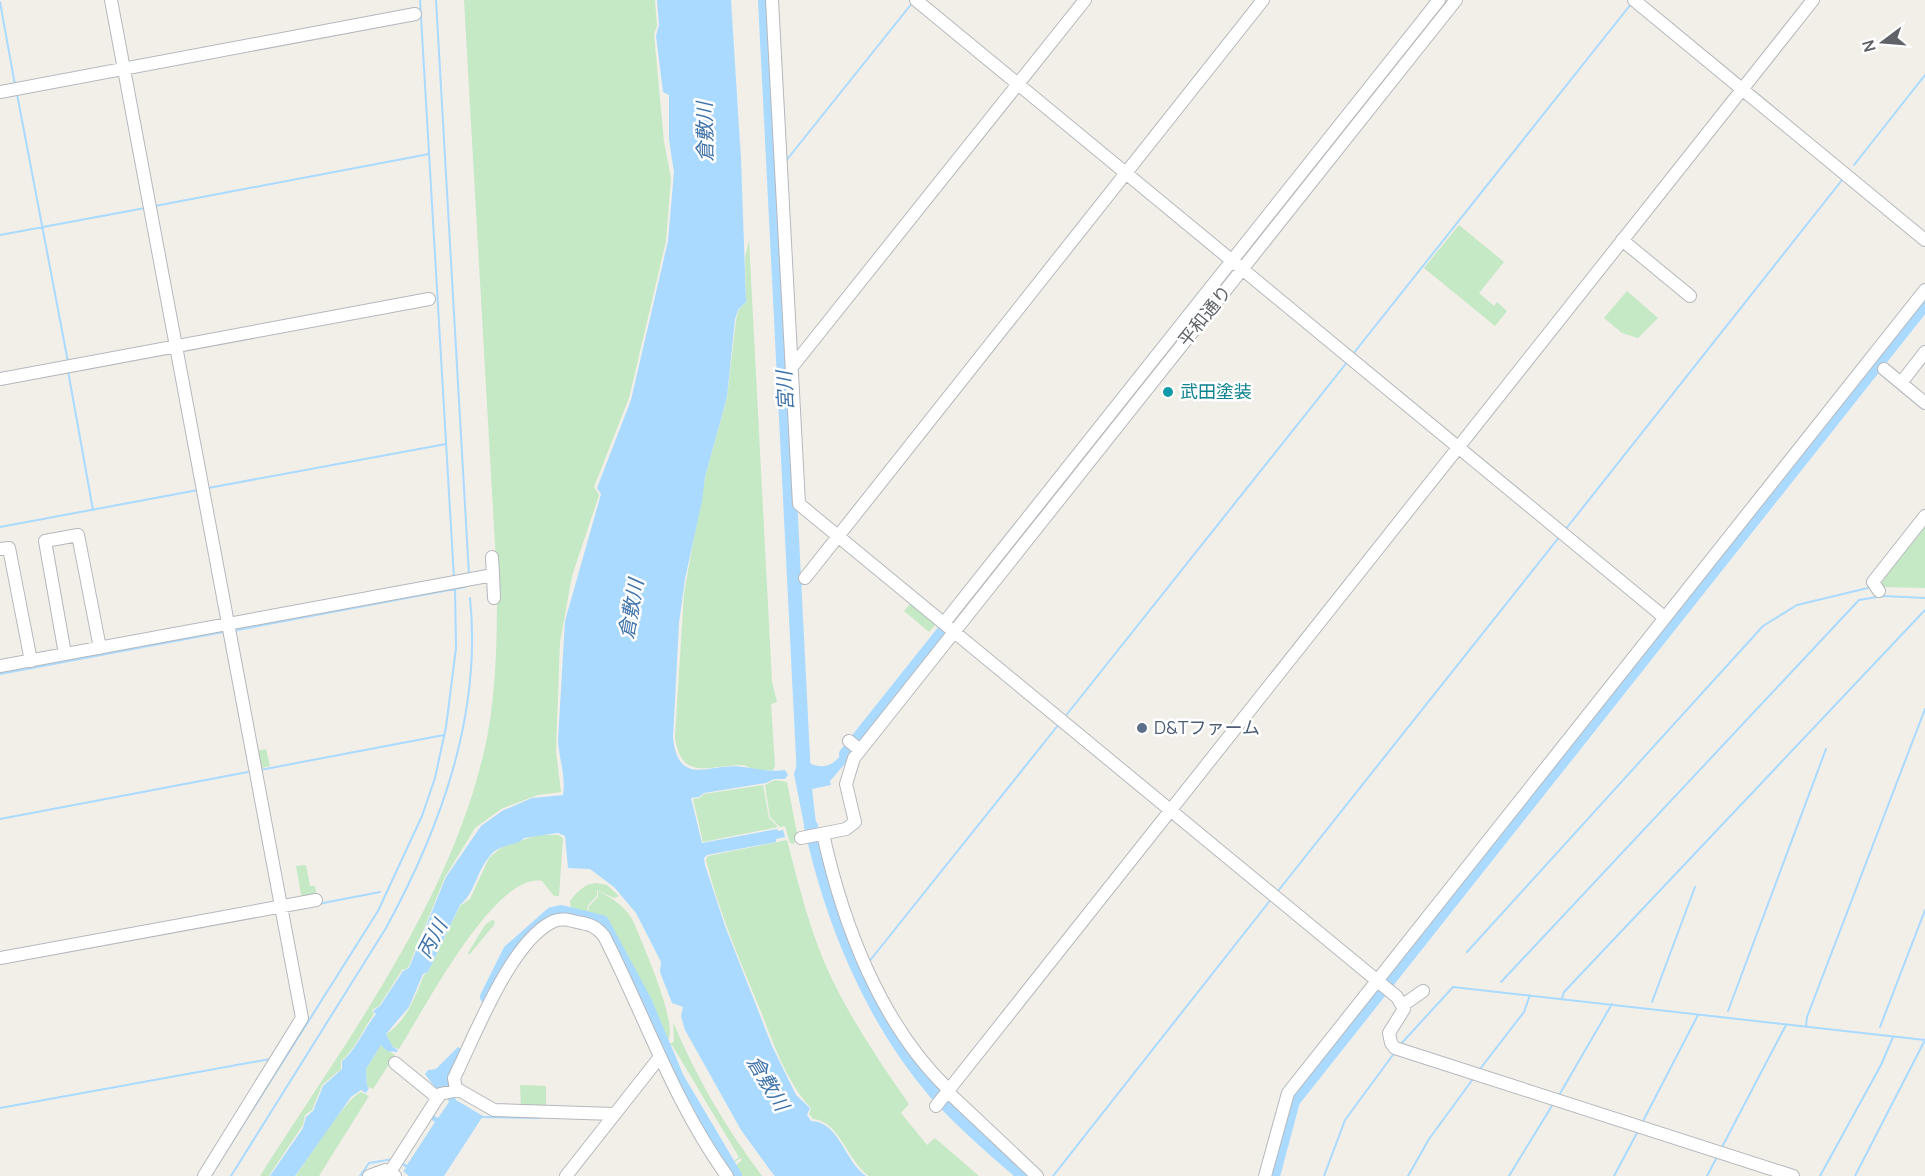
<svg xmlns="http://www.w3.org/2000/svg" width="1925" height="1176" font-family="Manrope,'Noto Sans JP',sans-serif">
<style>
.green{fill:#c5e8c5;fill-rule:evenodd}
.water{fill:#aadaff}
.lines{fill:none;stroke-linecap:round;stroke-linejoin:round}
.stream{stroke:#aadaff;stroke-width:2}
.river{stroke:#aadaff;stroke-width:14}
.minor-casing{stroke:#b5b8bc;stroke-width:14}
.minor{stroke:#fff;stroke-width:12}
.culture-dot{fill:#0f9aa8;stroke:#fff;stroke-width:2}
.service-dot{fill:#5c6f8a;stroke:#fff;stroke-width:2}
.labels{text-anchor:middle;stroke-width:5;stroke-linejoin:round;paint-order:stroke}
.street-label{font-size:18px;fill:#5f6368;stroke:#fff}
.culture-label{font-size:18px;fill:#0d838f;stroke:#fff;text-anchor:start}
.service-label{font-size:18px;fill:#4e5e75;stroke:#fff;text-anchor:start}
.water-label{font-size:20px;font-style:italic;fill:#4174aa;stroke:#fff}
</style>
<rect width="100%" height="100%" fill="#f1efe8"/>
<path class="green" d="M464,0h191l2,26 -3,8 10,108 7,36 -5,63 -37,157 -35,89 5,8 -27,81 -12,66 -4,109 5,41 -23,3 -37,14 -26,19 -30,49 -37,91 -6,2 -23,36 -7,4 2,4c-11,15 -19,36 -33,47v8l-19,16 -10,25 -7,5 -2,10 -31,46 -3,5h-9c86,-136 194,-277 227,-438 10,-51 10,-106 10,-158z
M1459,225l45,37 -25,31 15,13 3,-4 10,9 -12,15 -71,-58z
M749,240l23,442 5,20 -6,2 4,62 -2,4c-6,0 -14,1 -19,-1 -6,-1 -8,-4 -13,-4 -34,1 -60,16 -66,-28l9,-144 21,-116 22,-79 9,-78 2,-9 8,-9 -1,-44z
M1627,291l31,27 -20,20 -16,-5 -18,-15z
M1925,527v61l-43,-1 -3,-2z
M913,600l26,21 -10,11 -25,-21z
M266,749l4,17 -13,3 -4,-17z
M775,780l12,2 10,51 -3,11 -4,-1 -5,-17 -5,1 -10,-10 -5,-32z
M763,785l6,33 9,9 -75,15 -10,-43 7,-1 4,-4z
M538,835h20l5,3 -4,58h-5l-12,-15c-47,-10 -120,132 -143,168l-6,-2 -7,-13c21,-12 30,-40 38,-59l4,-3 32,-66 10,-7 19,-41 13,-11z
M787,840c12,46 23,92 43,135 22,46 50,88 79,129l-8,9 26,32 8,-7 44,38h-110c-22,-15 -29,-55 -56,-57l-4,-5 2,-6c-27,-29 -39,-70 -54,-106 -19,-46 -39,-93 -51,-142l2,-4z
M306,865l4,21h5l2,11 -15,3 -6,-34z
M597,883l10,2 12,11 -5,2 -17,-8v6l-9,9 -1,8 -16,-5 -1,-7c8,-10 14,-17 27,-18z
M598,891c12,5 29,17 35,30 9,21 43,98 36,118l-5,2 -12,-33 -38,-76 -8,-11 -18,-8 1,-7 9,-9z
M492,920l3,1 -1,4 -25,30 -1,-2 17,-28z
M673,1022c23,55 53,106 89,154h-21l-7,-9 8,-7 -1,-2 -8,5 -36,-57 -30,-61 7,-3zM672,1045l67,112 -6,5 -35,-57 -29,-56z
M381,1045l14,10 -22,34 -6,-3 -1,-17z
M520,1085l26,1v24l-25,-1z
M361,1092l8,4 -50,80h-23c10,-15 52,-80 65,-84z"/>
<path class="water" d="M657,0h74l10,159 5,143 -8,8 -3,9 -8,78 -22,80 -3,24 -17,78 -6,44 -6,115c6,51 38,24 70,29 15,2 28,5 42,3l3,5 -3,4h-11l-8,4 -62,10 -5,4 -8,1 11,45 75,-14 1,2 5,-1 2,7 -9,2v3l-69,13 -3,3 1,7 20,61 47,120 24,49 14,13 -3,7 4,6c29,1 33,40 55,55h-91l-2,-2 -32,-44 -56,-100 -4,-14 2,-9 -11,-4 -12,-31 1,-10 -25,-49 -22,-26 -24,-18 -22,-1 -3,-32 -7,-3 -34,5c-7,9 -24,4 -35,19 -13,16 -14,36 -29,48l-32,67 -5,2 -14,33 -23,27 7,13 5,3 -1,2 -10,-1 -6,-6 -15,24 1,17 2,2 -3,5 -5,-3 -10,7 -56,79h-25l33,-48 3,-11 7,-6 10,-25 19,-17v-8c13,-9 23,-34 34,-47l-3,-3 7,-5 23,-35 6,-3 37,-91 35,-51 21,-15 30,-13 31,-3c3,-19 -4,-35 -5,-55l7,-119 36,-127 -4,-6 34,-88 37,-159 6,-69 -5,-32v-45l-6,-3 -7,-56 3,-11z
M849,745l7,6 -26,30 1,4 -19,4 5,43 -11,3 -12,-61 4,-14 10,-1 3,5c20,7 26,-4 38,-19z
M458,1047l6,3 -14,29 6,21 27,16 -39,60h-35l-6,-5 3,-3 -5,-4 1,-2 5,3 28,-43 -5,-3 3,-4 5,3 11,-16 -5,-14 -7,2 -12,-16 3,-4 8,-1z"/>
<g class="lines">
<path class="stream" d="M420,0l34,578
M436,0l33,575
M0,2l15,83
M17,94l51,268
M785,162l128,-160
M1854,165l71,-90
M155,206l274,-52
M0,235l145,-27
M1353,354l278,-350
M68,371l25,139
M208,488l238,-44
M0,527l198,-37
M1565,530l277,-350
M794,589l10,-6
M232,631l233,-44
M0,674l223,-42
M1064,718l284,-357
M260,770l184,-35
M0,819l248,-47
M1278,891l282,-355
M318,904l62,-12
M1467,952l296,-326 34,-21 75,-18
M868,963l191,-239
M1501,982l358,-382 24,-4 42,2
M1562,998l2,-6 361,-382
M1652,1002l43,-115
M1728,1011l98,-262
M1806,1027l1,-10 118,-308
M1880,1027l45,-117
M1400,1045l53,-58 472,53
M1480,1069l44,-57 6,-17
M1558,1097l54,-93
M0,1108l270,-49
M480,1117l60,1
M1642,1123l56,-108
M1721,1149l65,-124
M217,1166l161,-255 44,-95 13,-38 11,-51 10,-79 -1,-61
M231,1176l155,-248c55,-101 96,-214 84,-330
M360,1176l9,-13 25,-4
M1053,1176l219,-278
M1324,1176l21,-56 50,-68
M1408,1176l21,-37 44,-60
M1509,1176l44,-72
M1614,1176l24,-45
M1707,1176l10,-19
M1820,1176l61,-111 12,-28
M1855,1176l70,-136"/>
<path class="river" d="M765,0l39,777
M846,754l502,-630
M811,826c21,95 60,191 124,266 27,30 59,58 90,84
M487,997l23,-46 42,-37 9,-2 41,10 43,80 32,76 58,98
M1273,1176l20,-75 632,-798"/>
<g class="minor-casing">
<path id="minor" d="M111,0l191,1018 -98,158
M772,0l27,504 598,493 7,12 -15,24 2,10 4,5 398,128
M916,0l748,617
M1634,0l291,240
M0,92l415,-78
M1622,240l68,56
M792,367l293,-367
M1884,369l41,34
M0,379l429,-80
M1901,383l24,-31
M0,549l9,-1 22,113
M493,575l1,23
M805,578l458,-578
M1879,591l-6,-9 52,-66
M944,623l495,-623
M65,654l-20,-113 33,-6 22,113
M0,666l493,-91 -1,-18
M849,741l11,9
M823,834c20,91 58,191 126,256
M801,838l45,-9 9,-7 -9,-38 8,-26 602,-758
M0,958l316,-58
M1403,1005l20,-14
M395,1063l43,35
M456,1090l-2,-12c21,-42 57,-138 100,-157 8,-3 15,-1 23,1 12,2 19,4 27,14 41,80 70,167 123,240
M948,1092l89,84
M936,1106l877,-1106
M369,1176l16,-6 5,2
M395,1176l-5,-4 50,-78 19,-4 35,20 120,4
M566,1176l93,-118
M1265,1176l23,-83 637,-803"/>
</g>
<use href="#minor" class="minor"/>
</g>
<circle class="culture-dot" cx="1168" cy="392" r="6"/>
<circle class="service-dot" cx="1142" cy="728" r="6"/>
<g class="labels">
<g class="street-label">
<text transform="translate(1205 316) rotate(-51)" y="6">平和通り</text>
</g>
<g class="culture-label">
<text x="1180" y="398">武田塗装</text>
</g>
<g class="service-label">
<text x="1154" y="734">D&amp;Tファーム</text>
</g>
<g class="water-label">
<text transform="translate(705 132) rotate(-91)" y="7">倉敷川</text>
<text transform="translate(785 391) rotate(-93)" y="7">宮川</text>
<text transform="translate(631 609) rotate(-80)" y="7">倉敷川</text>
<text transform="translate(432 939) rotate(-62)" y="7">丙川</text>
<text transform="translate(768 1083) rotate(59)" y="7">倉敷川</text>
</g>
</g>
<g transform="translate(1883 42) rotate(254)" stroke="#ffffff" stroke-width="4.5" paint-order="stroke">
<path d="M0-4.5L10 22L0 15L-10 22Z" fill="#5f6368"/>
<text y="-9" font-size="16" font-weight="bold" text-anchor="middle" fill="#5f6368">N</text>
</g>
</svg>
